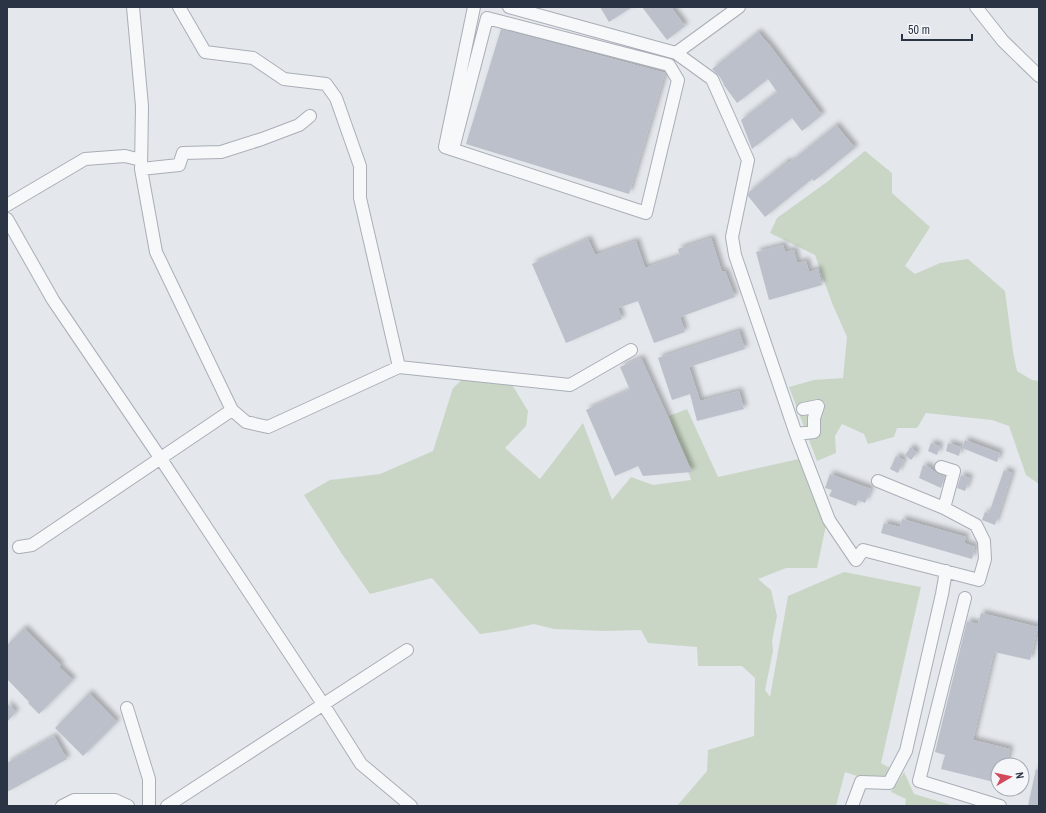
<svg xmlns="http://www.w3.org/2000/svg" width="1046" height="813" font-family="'Archivo Narrow',sans-serif">
<style>
.green{fill:#c9d6c5}
.building{fill:#bbc0ca;filter:url(#shadow)}
.lines{fill:none;stroke-linecap:round;stroke-linejoin:round}
.minor-casing{stroke:#a9aeb7;stroke-width:14}
.minor{stroke:#f7f8fa;stroke-width:12}
</style>
<defs>
<filter id="shadow"><feDropShadow dx="3.5" dy="-3.5" stdDeviation="2" flood-color="#0004"/></filter>
</defs>
<rect width="100%" height="100%" fill="#e4e7ec"/>
<path class="green" d="M865,151l27,22v20l38,34 -25,39 10,8 25,-11 28,-4 37,32 8,61 4,19 15,9 7,1v103l-13,-9 -17,-49 -17,-6 -66,-7 -9,15h-20l-3,9 -26,7 -4,-10 -22,-10 -7,12 1,17 -19,8 -28,-74 25,-7 29,-2 4,-41 -15,-34 -17,-48 -45,-22 7,-15 50,-36z
M465,377l46,6 17,28 -2,15 -21,22 35,31 43,-56 29,77 19,-23 22,8 38,-5 -22,-64 18,-7 31,68 85,-19 23,67 -9,43h-31l-28,11 13,11 6,26 -5,25 1,10 -8,39 5,7 18,-101 56,-24 77,15 -40,176 9,5 -3,12 -15,1 -27,-9 -9,34h-159l30,-35 1,-21 46,-14 1,-58 -13,-12h-44l-1,-19 -49,-4 -7,-13 -36,1 -51,-2 -20,-5 -27,6 -27,4 -48,-56 -62,16 -28,-40 -38,-59 26,-15 50,-6 53,-23 20,-63z
M904,772l10,22 41,12h-50l1,-7 -15,-7z"/>
<path class="building" d="M600,7h32l-23,15z
M642,7h29l14,19 -18,14z
M501,29l164,44 -36,121 -163,-50z
M758,32l13,15 51,68 -20,16 -10,-13 -40,31 -11,-29 36,-28 -9,-13 -31,24 -14,-19h1l-5,-8 -7,-7z
M836,125l19,23 -41,33 -2,-2 -47,38 -17,-21 1,-4 38,-31 2,2z
M711,238l11,34 3,-1 10,26 -55,20 5,15 -31,11 -16,-42 -20,7 4,11 -56,24 -34,-79 56,-25 7,16 41,-14 9,27 35,-12 -2,-7z
M783,245l2,7 9,-2 3,13 9,-2 3,11 9,-3 4,16 -53,15 -13,-48z
M739,331l6,18 -56,18 11,34 39,-10 5,18 -47,12 -7,-27 -18,6 -14,-42z
M641,358l26,57 25,57 -49,4 -5,-10 -23,10 -29,-66 44,-20 -10,-23z
M965,440l35,13 -3,9 -35,-14z
M931,443l9,3 -3,9 -9,-4z
M948,443l13,4 -2,9 -13,-5z
M911,447l6,6 -6,7 -6,-5z
M896,456l8,4 -6,13 -8,-4z
M923,465l8,3v1l7,5 7,2 -4,12 -22,-10z
M1004,470l8,3 -17,52 -13,-5 3,-8 4,1z
M830,474l41,15 -6,14 -7,-3 -2,6 -27,-10 3,-6 -7,-2z
M961,475l9,3 -5,13 -8,-3z
M902,519l64,18 -2,6 11,4 -3,12 -91,-26 3,-10 16,4z
M981,613l57,14 -8,33 -36,-8 -21,88 37,9 -4,16h-8v18l-57,-14 4,-14 -10,-3 32,-131 11,3z
M24,628l37,37 -2,2 14,13 -34,34 -11,-11 1,-1 -22,-23v-34z
M89,693l28,29 -34,34 -28,-28z
M7,703l9,9 -9,10z
M54,736l13,23 -60,33v-29z
M1036,769l3,1v36h-11z"/>
<g class="lines">
<g class="minor-casing">
<path id="minor" d="M133,7l9,99 -1,63 15,83 76,158 14,12 22,5 131,-60 -39,-169v-32l-24,-68 -10,-14 -42,-5 -31,-21 -48,-6 -26,-45
M509,7l167,46 63,-46
M976,7l27,34 36,35
M676,53l36,26 36,81 -16,77 3,18 61,179
M453,149l34,-131 182,47 9,15 -32,133 -201,-66 29,-140
M141,169l38,-4 4,-12 38,-1 41,-13 37,-14 11,-9
M7,205l78,-46 40,-3 16,4
M7,219l46,81 108,159 162,245 38,60 50,42
M399,367l171,18 61,-35
M803,409l15,-3 -4,12v14l-18,2 33,86 27,40 7,-10 116,30 6,-21 -1,-18 -8,-16 -32,-17
M878,481l66,27 10,-37 -13,-4
M19,547l13,-2 200,-135
M965,598l-46,183 81,25
M127,708l22,71v27
M62,806l12,-6h41l13,6
M167,806l240,-156
M852,806l9,-24 28,1 17,-32 36,-157 4,-23"/>
</g>
<use href="#minor" class="minor"/>
</g>
<rect width="1046" height="813" fill="none" stroke="#2b3445" stroke-width="16"/>
<g transform="translate(1010 777) rotate(81)"><circle r="19" fill="#f4f6f9" stroke="#a4a8b1"/>
<path d="M0-3L7 15L0 10L-7 15Z" fill="#d1495b"/>
<text y="-6" font-size="11" font-weight="bold" text-anchor="middle" fill="#2b3445">N</text>
</g>
<path d="M902 34v6h70v-6" fill="none" stroke="#2b3445" stroke-width="2"/>
<text x="908" y="34" font-size="12" fill="#2b3445" stroke="#f4f6f9" stroke-width="3" paint-order="stroke">50 m</text>
</svg>
